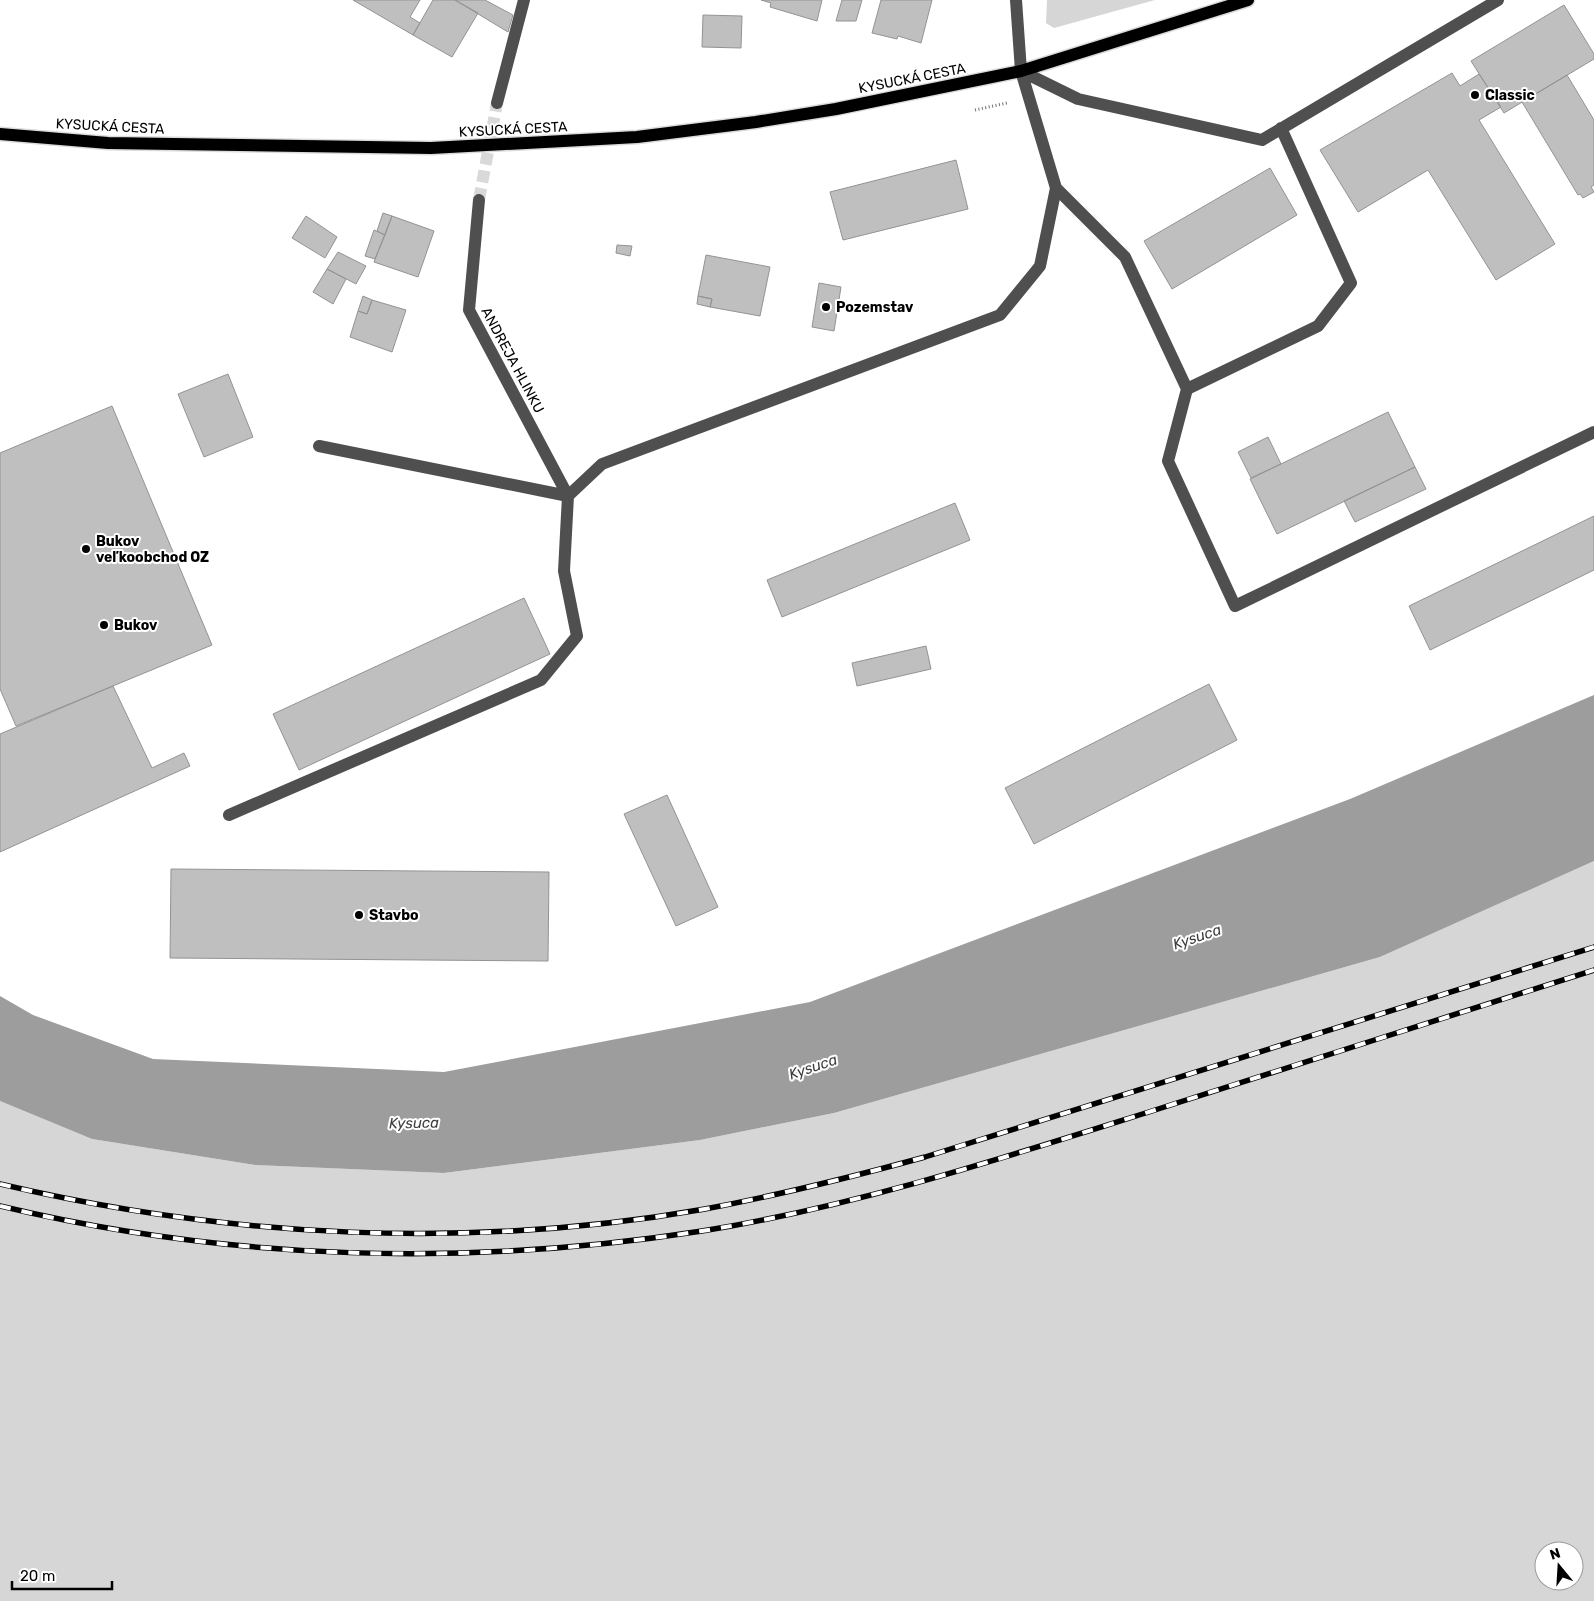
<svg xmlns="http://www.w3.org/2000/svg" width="1594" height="1601" font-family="Rubik,sans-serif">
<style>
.green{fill:#d6d6d6;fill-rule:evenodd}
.water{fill:#9d9d9d}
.building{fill:#bfbfbf;stroke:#939393}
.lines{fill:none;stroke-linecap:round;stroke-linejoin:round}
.minor-tunnel{stroke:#d9d9d9;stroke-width:12;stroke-dasharray:12 6;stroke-linecap:butt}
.major-casing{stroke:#dbdbdb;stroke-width:15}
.path{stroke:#717171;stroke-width:3;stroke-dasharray:1 2.5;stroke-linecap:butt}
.minor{stroke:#4f4f4f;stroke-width:12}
.major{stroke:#000;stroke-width:12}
.rail-casing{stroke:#000;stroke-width:5.5}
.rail{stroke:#fff;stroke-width:4;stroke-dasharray:11;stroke-linecap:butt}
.poi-dot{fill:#000;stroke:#fff;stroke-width:2}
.labels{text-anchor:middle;stroke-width:4;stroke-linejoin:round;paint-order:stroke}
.street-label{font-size:14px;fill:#000;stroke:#fff}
.poi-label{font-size:14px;font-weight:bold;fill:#000;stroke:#fff;text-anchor:start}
.water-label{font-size:15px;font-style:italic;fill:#3e3e3e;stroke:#fff}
</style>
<rect width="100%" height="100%" fill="#fff"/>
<path class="green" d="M1047,0h108l-101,28 -8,-5z
M1594,861v740h-1594v-500l92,38 163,26 189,8 256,-33 134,-27 546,-156zM1544,1551h30v30h-30z"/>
<path class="water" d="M1594,695v166l-214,96 -546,156 -134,27 -256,33 -189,-8 -163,-26 -92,-38v-105l33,19 120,44 291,13 366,-70 540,-203z"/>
<path class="building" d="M353,0h67l-10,17 10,6 -7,12z
M433,0h22l23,13 -26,44 -39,-22z
M455,0h30l28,15 -5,17z
M761,0h61l-5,21 -47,-14 1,-4z
M842,0h20l-6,21h-20z
M881,0h51l-11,43 -23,-7 -1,3 -25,-6z
M1564,5l30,49v5l-90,54 -33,-52z
M703,15l39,1 -1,32 -39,-1z
M1452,73l8,13 19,-12 22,33 -22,13 76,124 -59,36 -68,-110 -70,42 -38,-62z
M1567,75l27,45v65l-3,2 3,5 -11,6 -3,-4 -2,1 -56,-93z
M956,160l12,49 -125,31 -13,-48z
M1270,168l27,47 -125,74 -28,-48z
M383,213l9,3 -7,19 -8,-4z
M306,216l31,21 -12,21 -33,-20z
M392,216l42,15 -16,46 -44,-15z
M374,230l11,5 -10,24 -10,-3z
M617,245l15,1 -2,10 -14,-3z
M338,252l28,14 -10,18 -29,-15z
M706,255l64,12 -10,49 -50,-9 2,-8 -14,-3z
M327,269l19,10 -13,25 -20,-12z
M819,283l22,4 -7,44 -22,-4z
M363,296l9,4 -5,14 -9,-3z
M698,296l14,3 -2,8 -13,-3z
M372,300l34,10 -14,42 -42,-15 8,-26 9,3z
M228,374l25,63 -49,20 -26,-63z
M112,406l100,239 -196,81 -16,-37v-236z
M1388,412l27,55 -138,67 -27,-55z
M1268,437l13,27 -30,14 -13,-26z
M1415,467l11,22 -71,33 -11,-21z
M955,503l15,37 -188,77 -15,-37z
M1594,516v54l-164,80 -21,-44z
M524,598l26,56 -251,116 -26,-56z
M926,646l5,23 -74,17 -5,-23z
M1209,684l28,56 -203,104 -29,-56z
M113,686l39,82 32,-15 6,13 -190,86v-118z
M667,795l51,112 -42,19 -52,-112z
M171,869l378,3 -1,89 -378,-3z"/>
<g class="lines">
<path class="minor-tunnel" d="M479,200l18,-97"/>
<g class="major-casing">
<path id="major" d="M0,134l108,9 323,5 206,-11 119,-15 80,-13 185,-38 227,-71"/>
</g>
<path class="path" d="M975,110l32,-7"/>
<path class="minor" d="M1021,71l57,28 184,41 236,-140
M497,103l27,-103
M1056,188l69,69 62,132 -19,72 67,145 359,-174
M479,200l-10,110 99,186
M1187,389l131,-63 33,-43 -70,-155
M319,446l249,50
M229,815l312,-135 36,-44 -13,-65 4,-75 34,-32 398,-149 40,-49 16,-78 -35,-117 -5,-71"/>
<use href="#major" class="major"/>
<g class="rail-casing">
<path id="rail" d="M0,1184c229,54 472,66 705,25 74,-14 147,-32 220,-52l669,-210
M0,1206c230,55 469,61 702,25 155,-25 304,-74 453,-121 146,-47 293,-93 439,-140"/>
</g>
<use href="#rail" class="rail"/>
</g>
<g class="poi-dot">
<circle cx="1475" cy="95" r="5"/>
<circle cx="826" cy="307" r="5"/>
<circle cx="86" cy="549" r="5"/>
<circle cx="104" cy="625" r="5"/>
<circle cx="359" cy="915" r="5"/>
</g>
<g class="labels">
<g class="street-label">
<text transform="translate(912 78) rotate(-11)" y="5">KYSUCKÁ CESTA</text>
<text transform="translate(110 126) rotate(3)" y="5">KYSUCKÁ CESTA</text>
<text transform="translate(513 129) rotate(-3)" y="5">KYSUCKÁ CESTA</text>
<text transform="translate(513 360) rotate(62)" y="5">ANDREJA HLINKU</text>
</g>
<g class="poi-label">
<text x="1485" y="100">Classic</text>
<text x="836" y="312">Pozemstav</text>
<text x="96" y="546">Bukov<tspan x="96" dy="16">veľkoobchod OZ</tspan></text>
<text x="114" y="630">Bukov</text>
<text x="369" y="920">Stavbo</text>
</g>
<g class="water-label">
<text transform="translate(1197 937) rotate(-19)" y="5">Kysuca</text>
<text transform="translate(813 1067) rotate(-19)" y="5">Kysuca</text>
<text transform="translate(414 1123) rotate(-1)" y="5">Kysuca</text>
</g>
</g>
<g transform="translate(1559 1566) rotate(342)"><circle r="24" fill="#ffffff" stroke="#999999"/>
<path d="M0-4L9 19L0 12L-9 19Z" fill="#000000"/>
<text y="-8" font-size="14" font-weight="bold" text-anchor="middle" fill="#000000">N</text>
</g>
<path d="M12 1581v8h100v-8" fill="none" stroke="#000000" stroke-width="2.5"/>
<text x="20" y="1581" font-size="15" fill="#000000" stroke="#ffffff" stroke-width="4" paint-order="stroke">20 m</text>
</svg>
